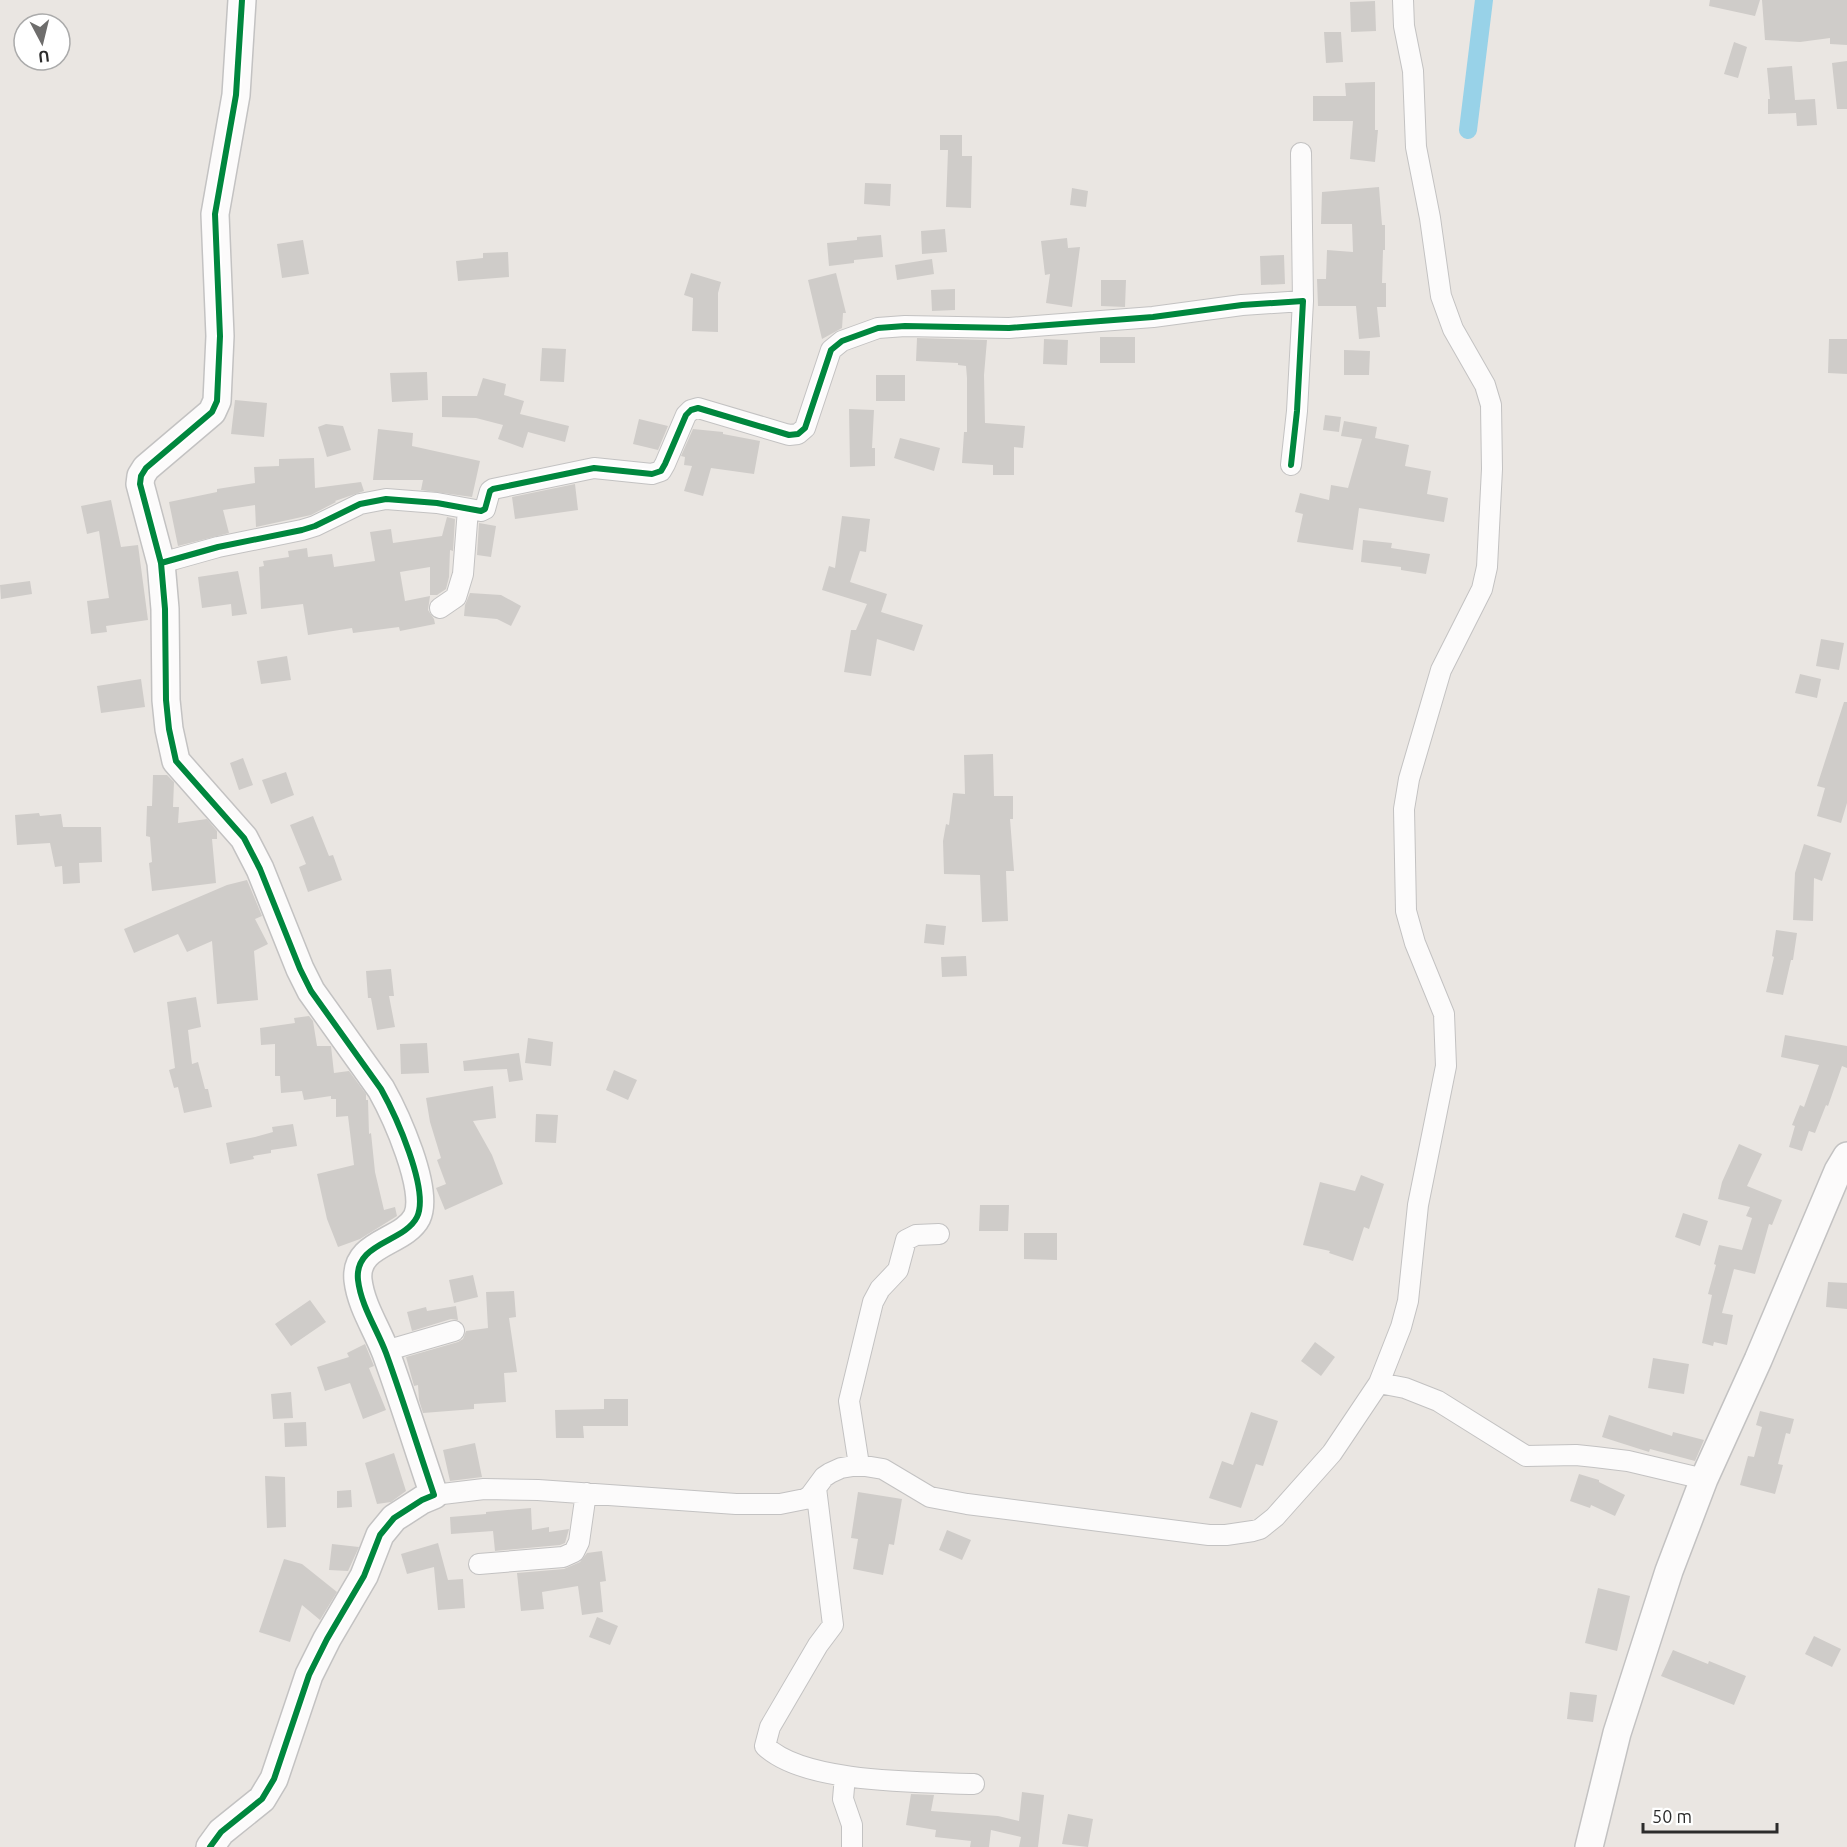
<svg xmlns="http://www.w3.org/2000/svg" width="1847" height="1847" font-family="Ubuntu,sans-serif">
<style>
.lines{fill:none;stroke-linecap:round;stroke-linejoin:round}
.canal{stroke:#98d2e8;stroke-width:18}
.building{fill:#cfccc9}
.street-casing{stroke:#c3c2c2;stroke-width:22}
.secondary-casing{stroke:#c3c2c2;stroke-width:30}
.street{stroke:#fcfbfb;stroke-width:20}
.secondary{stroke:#fcfbfb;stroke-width:27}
.cycleway-casing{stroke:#fff;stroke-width:10}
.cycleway{stroke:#00873e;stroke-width:6}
</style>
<rect width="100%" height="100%" fill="#eae6e2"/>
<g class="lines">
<path class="canal" d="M1468,130l16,-130"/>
</g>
<path class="building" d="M1710,0h50l-5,16 -46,-10z
M1762,0h85v45l-17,-1v-6l-30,4 -35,-2z
M1375,1l1,30 -25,1 -1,-30z
M1324,32h17l2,30 -17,1z
M1734,42l13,5 -9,31 -14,-4z
M1847,61v48h-10l-5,-46z
M1792,66l3,34 20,-1 2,26 -20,1 -1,-13 -28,1v-15h2l-3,-31z
M1375,82v48h3l-3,32 -25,-3 3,-38h-40v-25h33l-1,-13z
M940,135h22v21h10l-1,52 -25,-1 2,-57h-8z
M865,183l26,1 -1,22 -26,-2z
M1379,187l3,38h3v25h-2l-1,33h4v24h-9l3,30 -21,2 -3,-33h-38l-1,-27h9l1,-29 26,2 -1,-28h-31l1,-32z
M1072,188l16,3 -2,16 -16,-2z
M945,229l2,23 -25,2 -1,-23z
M881,235l2,22 -29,3v3l-25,3 -2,-23 30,-3v-3z
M1067,238l1,10 12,-1 -8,60 -26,-4 4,-29 -5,1 -4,-34z
M303,240l6,34 -27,4 -5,-34z
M508,252l1,25 -51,4 -2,-20 27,-3v-5z
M1284,255l1,29 -24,1 -1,-29z
M932,259l2,15 -37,6 -2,-15z
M691,273l30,9 -3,11v39l-26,-1 1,-33 -9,-3z
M836,273l10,40h-3l-1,15 -20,11 -14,-59z
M1101,280h25l-1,27 -24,-1z
M955,289v21l-23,1 -1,-21z
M1100,337h35v26h-35z
M917,338l70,2 -3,35 1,48 40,3 -2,22 -9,-1v28h-21v-10l-31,-2 2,-31h3v-54l-1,-12 -8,-1v-2l-42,-2z
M1044,339l24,1 -1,25 -24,-1z
M1829,339h18v35l-19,-1z
M542,348l24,1 -2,33 -24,-1z
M1344,350l26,1 -1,24h-25z
M427,372l1,28 -36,2 -2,-29z
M876,375h29v26h-29z
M483,378l23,6 -2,11 20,6 -4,13 49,12 -4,16 -37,-10 -5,16 -25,-9 5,-14 -27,-7 -34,-1v-21h35z
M235,400l32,3 -3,34 -33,-3z
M849,409l25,1 -2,38h3v18l-25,1z
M1325,415l16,2 -2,15 -16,-2z
M639,419l29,7 -10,24 -25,-6z
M1344,421l33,6 -2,11 34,7 -4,21 26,5 -4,23 21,4 -4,24 -85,-14 -6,42 -56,-8 6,-28 -8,-2 5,-19 29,7 2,-15 17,3 14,-49 -21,-3z
M326,424l17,2 8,24 -24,7 -9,-30z
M378,429l35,4 -1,13 68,15 -8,36 -51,-7 2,-10h-50z
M693,429l30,3v2l37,7 -6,33 -43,-6 -8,28 -19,-5 8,-25 -8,-1 1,-8 -4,-1z
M900,438l40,10 -6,23 -40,-13z
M314,458l1,30 46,-6 3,9 -29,10 1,1 -25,13 -55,12 -1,-22 -32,5 6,23 -51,13 -9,-44 48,-10v-3l38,-6 -1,-16 25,-1v-7z
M575,484l3,26 -63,9 -3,-22z
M111,500l10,47 17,-2 10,75 -42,6 1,6 -16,2 -4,-33 22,-3 -10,-67 -12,3 -6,-28z
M842,516l28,3 -4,33 -6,-1 -10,31 37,12 -6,18 42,13 -9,26 -37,-12 -6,37 -27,-4 7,-42h5l11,-26 -45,-14 7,-24 6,2z
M447,517l8,2 -2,32 -3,-1 -1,27 -3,12 -9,6h-7v-28l-30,5 5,29 25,-5 -2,14 6,9 1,5 -35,7 -1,-4 -46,6 -1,-5 -44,7 -5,-31 -42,5 -2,-42 5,-1 -1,-5 26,-4 -1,-6 19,-3 1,9 24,-3 2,13 41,-6 -5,-29 21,-3 2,14 49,-7z
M479,523l17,3 -5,31 -14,-2z
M1363,540l29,3 -1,5 39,6 -4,20 -25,-4v-3l-40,-5z
M238,571l9,43 -15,2 -1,-12 -29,4 -4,-31z
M30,581l2,13 -31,5 -1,-14z
M470,593l31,2 20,11 -10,20 -14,-7 -33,-3 1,-11z
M1821,639l23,4 -5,27 -23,-4z
M287,656l4,24 -30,4 -4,-23z
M1800,674l21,5 -4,19 -22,-5z
M141,679l4,28 -44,6 -4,-27z
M1844,702h3v101l-6,20 -24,-7 8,-28 -8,-2z
M993,754l1,42h19v23h-3l4,52h-8l2,50 -26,1 -2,-47 -36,-1 -1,-33 3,-17 3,1 4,-32 12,1 -1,-39z
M243,758l10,27 -14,5 -9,-27z
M286,772l8,23 -23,9 -9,-24z
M153,775h14l7,7 -1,25h6l-1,16 29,-4 10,12v8h-5l4,44 -64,8 -3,-28 3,-1 -2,-25 -4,-1 1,-30h5z
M39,813l1,3 21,-2 2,13h38l1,35 -23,1 1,20 -17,1 -1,-18 -7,1 -5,-24 -33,2 -2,-30z
M313,816l16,40 4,-1 9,25 -34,12 -9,-25 7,-3 -16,-39z
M1804,844l27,9 -9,28 -8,-3 -1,43 -20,-1 2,-47z
M247,880l15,36 -7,3 13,25 -14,7 4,49 -41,4 -5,-63 -25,11 -9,-18 -44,19 -10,-24 103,-44z
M926,924l20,2 -2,19 -20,-2z
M1776,930l21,3 -4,27h-2l-8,35 -17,-3 8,-35 -2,-1z
M966,956l1,20 -25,1 -1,-20z
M391,969l3,27h-5l6,31 -18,3 -6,-32h-3l-2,-27z
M196,997l5,30 -13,3 4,34 6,-2 7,27h3l4,18 -28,6 -6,-26 -4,1 -5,-18 6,-2 -8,-66z
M309,1016l4,5 4,25h14l3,27 15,-2 17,23v6h2l1,34 2,-1 4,39 9,38 11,-3 2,9 -37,23 -22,8 -11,-28 -10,-45 37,-9 -6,-49 -12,1v-18h-5v-3l-27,4 -2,-9 -21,2 -1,-17h-5v-32l-14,1 -1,-17 35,-5 -1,-5z
M1785,1035l62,11v22l-5,-2 -14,40 -2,-1 -11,28 -6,-2 -7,20 -13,-4 6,-21 -3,-1 8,-20 4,2 15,-42 -38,-8z
M528,1038l25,4 -2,24 -26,-3z
M427,1043l2,30 -28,1 -1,-30z
M519,1053l4,27 -14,2 -2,-13 -43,2 -1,-10z
M614,1070l23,10 -9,20 -22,-10z
M493,1086l3,32 -23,3 19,34 11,29 -58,26 -9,-22 10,-4 -9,-24 4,-2 -11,-36 -4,-24z
M536,1114l22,1 -2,28 -21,-1z
M293,1124l4,22 -26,4v3l-18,3 1,3 -24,5 -4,-21 29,-6 18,-5 -1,-5z
M1739,1144l23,10 -15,32 35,14 -10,25 -3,-1 -14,50 -21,-5 -12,44 11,2 -6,30 -13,-3 -1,4 -11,-3 10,-48 -4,-1 8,-29 -2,-1 5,-19 23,5 10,-32 -6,-2 4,-9 -32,-8 4,-17z
M1361,1175l23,9 -15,45 -5,-2 -11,34 -24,-8 1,-2 -27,-6 17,-63 35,9z
M980,1205h29l-1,26h-29z
M1683,1213l25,8 -8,25 -25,-9z
M1024,1233h33v27l-33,-1z
M473,1275l5,22 -24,6 -5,-23z
M1828,1282l19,1v26l-21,-2z
M514,1291l2,26 -7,1 8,54 -13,1 2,29 -32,2v5l-51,4 -4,-13 -1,-15 -4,1 -8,-29 52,-15 5,-3 3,-8 22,-3 -2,-36z
M310,1300l16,22 -35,24 -16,-22z
M456,1306l2,14 -7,-1 -39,12 -5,-19 19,-5 1,4z
M1315,1342l20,15 -14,19 -20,-15z
M365,1344l9,22 -5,2 17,42 -23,9 -13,-36 -25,8 -8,-24 32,-10 -2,-4z
M1653,1358l36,6 -5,30 -36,-6z
M291,1392l2,26 -20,1 -2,-25z
M604,1399h24v27h-45l1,12h-28l-1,-28 49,-1z
M1760,1411l34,8 -4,15 -4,-1 -8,31 5,1 -8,29 -35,-9 8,-29 6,1 8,-30 -6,-2z
M1251,1412l27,9 -15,45 -7,-2 -15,44 -32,-10 13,-37 11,4z
M1609,1415l63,21 1,-4 31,8 -9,21 -45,-12 -1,3 -47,-15z
M306,1422l1,24 -22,1 -1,-24z
M475,1443l7,34 -32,4 -7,-31z
M394,1453l12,38 -15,11 -14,2 -12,-41z
M1579,1474l20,6v2l26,13 -10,21 -24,-11 -1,3 -20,-7z
M265,1476l20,1 1,50 -19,1z
M351,1490l1,17 -15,1v-17z
M858,1492l44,7 -8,46 -5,-1 -6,31 -30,-6 5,-30 -7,-1z
M531,1508l1,22 17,-3v5l20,-3 -4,14 -5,2 -65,6 -2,-20 -42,3 -1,-17 36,-3v-2z
M947,1530l24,10 -9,20 -23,-10z
M438,1543l10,37 15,-1 2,29 -27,2 -4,-43 -27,7 -6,-20z
M332,1544l27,3 -11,24 -19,-1z
M602,1551l4,30 -6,1 3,30 -21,3 -4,-29 -36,6 2,17 -23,2 -4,-38 47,-4 16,-7 7,-9z
M284,1559l18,5 35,28 -17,28 -18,-15 -12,37 -31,-10z
M1598,1588l32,8 -13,55 -32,-8z
M597,1617l21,9 -8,19 -21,-8z
M1814,1636l27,13 -9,18 -27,-13z
M1673,1650l35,14 1,-3 37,15 -12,29 -73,-29z
M1570,1692l27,3 -4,27 -26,-3z
M1022,1792l22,3 -6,52h-19l2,-10 -30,-7 -2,17h-19l1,-6 -36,-4 1,-7 -30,-5 5,-31 23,1 -3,16 67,5 21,5z
M1068,1814l25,5 -5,28 -26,-3z"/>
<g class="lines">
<g class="street-casing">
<path id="street" d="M1301,153l2,148
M161,563l57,-16 84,-17 13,-4 45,-22 26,-5 51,4 44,8 4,-2 5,-18 3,-2 101,-21 58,6 9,-3 4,-7 21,-49 5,-5 7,-2 91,27 9,-1 7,-6 26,-78 11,-9 36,-13 27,-2 104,2 144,-11 89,-12 61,-4 -6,110 -6,54
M440,608l16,-11 7,-23 5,-65
M385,1351l69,-20
M1379,1383l22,-56 7,-26 10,-96 28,-139 -2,-52 -29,-71 -9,-32 -2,-102 5,-30 32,-109 41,-81 5,-22 5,-98 -1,-64 -6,-20 -32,-56 -12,-33 -11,-78 -14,-71 -3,-76 -9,-45 -1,-26
M859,1465l-10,-64 24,-99 7,-13 18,-19 8,-30 10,-5 23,-1
M816,1488l17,137 -15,20 -48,82 -5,19c39,38 156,36 209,38
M434,1495l50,-6 54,1 198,14h44l25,-5 5,-3 14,-19 6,-4 11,-5 18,-3 24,4 47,28 37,7 242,31h17l27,-4 7,-2 15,-12 57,-64 47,-70 26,5 33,13 88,55 50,-1 19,2 33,4 76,18
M479,1564l84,-7 11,-5 5,-10 7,-49
M845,1776l-2,23 9,26v22"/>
</g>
<g class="secondary-casing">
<path id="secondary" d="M210,1847l11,-15 41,-33 12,-20 35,-104 18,-36 37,-63 16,-41 14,-17 28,-18 12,-5c-16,-47 -31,-95 -48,-142 -9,-24 -25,-47 -28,-73 -4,-38 46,-37 59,-63 13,-27 -22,-103 -36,-128l-70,-98 -11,-22 -40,-100 -16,-31 -68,-77 -7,-32 -3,-29 -1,-91 -4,-46 -21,-79 1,-8 5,-8 66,-56 5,-11 3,-65 -5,-122 21,-119 6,-95
M1589,1847l28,-114 52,-162 35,-92 54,-119 80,-189 9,-15"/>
</g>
<use href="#street" class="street"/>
<use href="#secondary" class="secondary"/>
<g class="cycleway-casing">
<path id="cycleway" d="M161,563l57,-16 84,-17 13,-4 45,-22 26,-5 51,4 44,8 4,-2 5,-18 3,-2 101,-21 58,6 9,-3 4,-7 21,-49 5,-5 7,-2 91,27 9,-1 7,-6 26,-78 11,-9 36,-13 27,-2 104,2 144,-11 89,-12 61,-4 -6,110 -6,54
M210,1847l11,-15 41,-33 12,-20 35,-104 18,-36 37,-63 16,-41 14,-17 28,-18 12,-5c-16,-47 -31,-95 -48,-142 -9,-24 -25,-47 -28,-73 -4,-38 46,-37 59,-63 13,-27 -22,-103 -36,-128l-70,-98 -11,-22 -40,-100 -16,-31 -68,-77 -7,-32 -3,-29 -1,-91 -4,-46 -21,-79 1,-8 5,-8 66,-56 5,-11 3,-65 -5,-122 21,-119 6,-95"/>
</g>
<use href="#cycleway" class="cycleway"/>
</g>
<g transform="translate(42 42) rotate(173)"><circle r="28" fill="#ffffff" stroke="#ababab" stroke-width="1.5"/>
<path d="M0-4.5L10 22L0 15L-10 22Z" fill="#6e6d6c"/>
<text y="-9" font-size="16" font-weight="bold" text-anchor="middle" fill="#2c2c2c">U</text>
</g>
<path d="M1643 1823v9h134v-9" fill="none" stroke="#2c2c2c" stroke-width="3"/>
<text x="1652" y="1823" font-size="18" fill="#2c2c2c" stroke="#ffffff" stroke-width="4.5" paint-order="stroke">50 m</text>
</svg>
